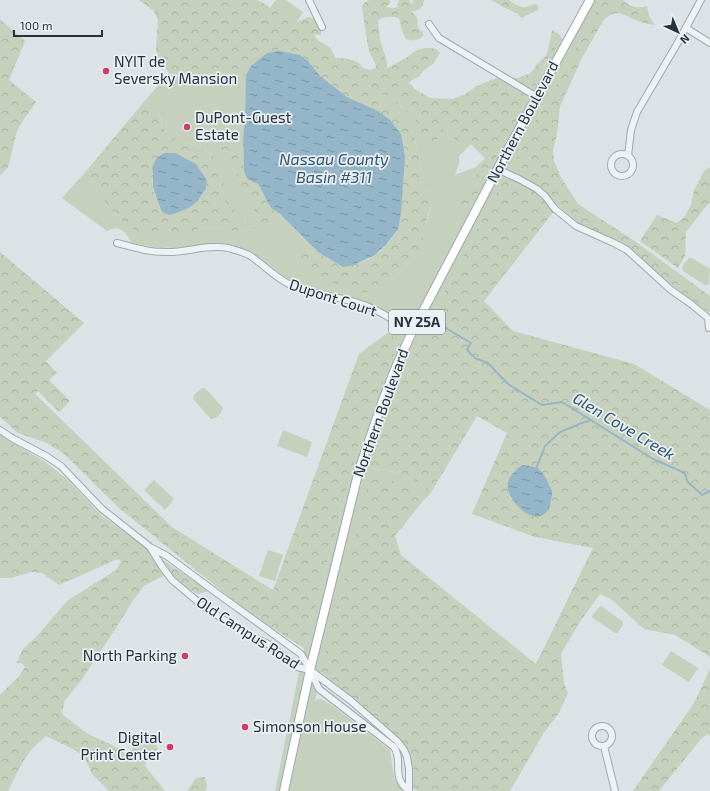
<svg xmlns="http://www.w3.org/2000/svg" width="710" height="791" font-family="'Exo 2',sans-serif">
<style>
.green{fill:#c5d0bd;fill-rule:evenodd}
.forest{fill:url(#forest-crowns);fill-rule:evenodd}
.water{fill:url(#water-ripples)}
.lines{fill:none;stroke-linecap:round;stroke-linejoin:round}
.stream{stroke:#95b6c8;stroke-width:2}
.minor-casing{stroke:#a1a9b0;stroke-width:8}
.major-casing{stroke:#9ba8b2;stroke-width:10}
.minor{stroke:#eef2f5;stroke-width:6}
.major{stroke:#fff;stroke-width:8}
.poi-dot{fill:#d03c69;stroke:#ebf0f4;stroke-width:1.5}
.labels{text-anchor:middle;stroke-width:3.5;stroke-linejoin:round;paint-order:stroke}
.shield{fill:#ebf0f4;stroke:#606a74;stroke-width:1}
.shield-label{font-size:14px;font-weight:bold;fill:#25313d}
.poi-label{font-size:15px;fill:#25313d;stroke:#ebf0f4;text-anchor:start}
.street-label{font-size:15px;fill:#25313d;stroke:#ebf0f4}
.water-label{font-size:16px;font-style:italic;fill:#2f5771;stroke:#ebf0f4}
</style>
<defs>
<pattern id="forest-crowns" width="20" height="18" patternUnits="userSpaceOnUse"><rect width="20" height="18" fill="#c5d0bd"/><path d="M2 6a3 3 0 1 1 6 0M12 15a3 3 0 1 1 6 0" fill="none" stroke="#a9b3a3"/></pattern>
<pattern id="water-ripples" width="26" height="14" patternUnits="userSpaceOnUse"><rect width="26" height="14" fill="#95b6c8"/><path d="M2 4q2-2 4 0t4 0M15 11q2-2 4 0t4 0" fill="none" stroke="#7995a4"/></pattern>
</defs>
<rect width="100%" height="100%" fill="#dce2e6"/>
<path class="green" d="M276,0h10l17,12 -8,13 -25,-17z
M590,0h13l-13,20 -22,43 -39,69 -16,32 -4,10 -5,7 -13,21 -63,122 -24,51 -33,93 27,5 20,9 12,12 -7,7 -12,-12 -68,97 -21,74 -1,6v6l-6,29 2,-2h4l12,7 57,44c2,9 2,27 8,34 1,2 3,3 5,5l-2,2h-126l29,-143 28,-103 27,-103 16,-41 23,-54 -8,-16 6,-13 -10,-6 -15,-8 -66,-18 -9,-3 -14,-8 -15,-12 -17,-12 -23,-7h-20l-23,3 -25,1 -27,-5c-7,-11 -11,-19 -25,-12l-45,-33 26,-29 7,20 12,16 17,18 69,8 24,-5 15,6 26,-4 23,-8 1,-2 -3,-5 39,39 -12,1 2,19 51,21 21,-5 19,-15 16,-14 19,-62 -4,-6 -6,-1 -4,-3 1,-12 -2,-21 -5,-17 -14,-23 -24,-23 13,5 27,24 4,10 14,12c6,-5 8,-10 10,-17l5,4 5,9 75,-48c2,-3 5,-4 7,-7 7,-11 10,-25 19,-35l-1,-4 2,-1 5,-2v-3l6,3zM471,144l14,14 -9,9 -21,8 4,-11v-8z
M169,73l13,4 13,2 22,-4 16,3 13,-3 -1,44 -2,20v12l-4,-4 -19,-3 1,7 7,12 8,9 4,11 15,29v5l-6,4 -10,1 -4,-4v-12l-12,1 -6,4 -3,-6 7,-12 -9,-38 -16,-10 -18,-4 -8,-6 -9,-9c4,-11 -9,-22 -19,-22z
M689,258h3l18,11 -1,15 -4,1 -22,-14 -1,-4z
M202,388h3l18,20c-1,5 -6,11 -12,11l-18,-20 1,-4z
M283,430l29,12 -5,15 -30,-11z
M154,480l20,19 -9,11 -21,-20z
M268,550l15,5 -8,26 -16,-5z
M601,606l22,16v3l-6,8h-2l-22,-15 -1,-2 7,-9z
M671,651l27,17 -9,14 -27,-17z"/>
<path class="forest" d="M139,0h117l6,2 33,22 4,-3 10,-4c8,2 12,9 12,17l-2,1 -5,-1c2,8 12,9 17,15 2,3 3,7 5,9 10,1 21,0 27,10 5,2 8,2 13,0 0,-5 -5,-12 -7,-17 -3,-15 -5,-30 -7,-44l1,-3 6,-4h21v3l-4,4 8,1 4,-1 -1,-3 2,-4h10l2,4 2,-1 1,-3h10c-1,8 -5,11 -13,11l5,5 2,4 -1,4 2,5 4,3v4c-6,5 -10,5 -17,3 -4,-6 -5,-14 -7,-21 -7,-2 -15,-2 -21,2l2,20 7,22v6l3,-1c5,-4 11,-6 16,-9 3,-2 5,-4 8,-6 6,-4 21,-7 26,1l-7,11 -10,7 -3,5 -8,4 -3,3 6,6 15,9 22,1 12,-4 11,-8 18,-8 6,-1h20l7,-3 3,-1 5,-5 3,-5 9,-8 2,-6 4,-19 1,-1c4,5 9,2 8,11l-7,3 1,4v2l-3,2 -3,7 -4,4 -4,11 -5,10 -6,4 -2,12 -5,12 -57,101 -5,1 -5,-8 2,-4 8,-8 7,-14 13,-19 -1,-3 -14,-14c-3,-1 -7,0 -10,-1 -8,-2 -11,-13 -16,-18 -3,8 -5,14 -13,18l-5,-3 -7,-10 -5,-11 -26,-23 -12,-4 23,22 14,23 5,17 2,21 -1,12 4,3 6,1 4,6 -7,21 -5,25 -7,16 -16,14 -19,15 -21,6 -51,-22 -7,-8v-6l5,-5 12,-1 25,15c10,-2 23,-5 32,-12 10,-6 17,-17 23,-26l-20,-118 -31,-14 -27,-21 -11,-14 -42,-9 -16,13 -5,9 -13,3 -16,-3 -22,4 -13,-2 -13,-4 -9,-10 -4,-13 2,-31 -5,-9z
M491,0h18c5,4 11,8 17,7 4,-1 7,-3 11,-3l1,3v3l-2,1 -9,4 -5,3 -3,-2 -1,-3c-8,-2 -20,-9 -27,-13z
M603,0h20c7,7 15,9 24,6l2,10 6,9c-7,-1 -16,-3 -22,-6 -12,-6 -19,-10 -30,2l-21,37 -22,48 -3,28 -4,16 1,11 7,16 17,27 58,38 74,54v17l-25,-17 -58,-49 -46,-22 -23,-19 -74,95 29,30 121,33 76,46v248l-1,-2 -34,-21 -31,-6 -33,-30 -11,-5 -21,29 -18,31 3,29 4,10 -9,20 -16,21 -33,57h-93l-4,-3c-1,-16 -1,-33 -11,-46l-60,-52 -17,-14 -4,-4v-6l1,-6 21,-74 26,-106h20l22,9 12,12 -28,35 6,19 135,109 57,-116 -58,-11 -63,-23 35,-81 -30,-17 -47,78 -12,-12 -20,-9 -27,-5v-5l33,-88 24,-51 63,-122 13,-21 5,-7 4,-10 16,-32 39,-69 22,-43zM545,476l7,17 -1,12 -35,-1 -6,-7 -2,-6z
M0,19l25,22 -16,39 27,22 -12,17 -7,12 -9,36 -8,9z
M142,104c11,0 22,11 19,22l9,9 8,6 18,4 16,10 9,9 3,17 -3,12 -7,12 3,5 6,-3 4,-9h4l4,8v12l4,4 10,-1 6,-5v-4l-15,-29 -4,-11 -8,-9 -7,-12 -1,-7 3,-4c9,-2 15,5 20,11l1,20 7,10 7,3 13,24 8,5 3,5 -1,2 -23,8 -26,4 -15,-6 -24,5 -49,5 -20,-13 -17,-18 -12,-16 -7,-20zM152,168l50,5 5,7 -1,9 -4,5 -4,7 -36,11c-3,-8 -7,-16 -9,-24 -1,-7 1,-13 -1,-20z
M710,167v37h-2l-22,28 -1,24 -7,12 -38,-27 17,-26 20,8 8,-7 6,-11 3,-15 10,-19z
M0,252l84,71 -38,38 11,12 -8,7 21,21 -11,11 -21,-21 -3,3 137,133 101,63 86,-236 31,-23 8,16 -23,54 -16,41 -27,103 -28,103 -55,-35 -130,-105 -55,-54 -17,-11 -29,-10 -18,-16z
M0,434l8,6 36,21 24,19 33,35 66,48 42,28 -11,3 -9,-5 -20,-16 -25,13 -10,13 -20,32 -32,48 -18,23 -2,12 26,20 26,12 13,9 15,-18 5,-1 7,5 4,8 -10,8 -3,9 20,25h-56l-17,-17 -7,-16 -8,-7 -31,-15c-4,4 -10,8 -14,13 -10,12 -17,28 -24,42h-8v-96l20,-20 5,-8 -3,-4h-5l5,-13 16,-15 29,-34 49,-31 5,-8 -3,-3 -59,26 -17,-12 -11,-1 -20,6h-11z
M710,669v67l-2,-2 -7,5 -42,52h-26l61,-88z
M205,777l2,8 -1,6h-19l9,-13z"/>
<path class="water" d="M279,51l21,4 9,7 11,14 27,21 31,14 12,9 11,14 4,23 -4,56 -3,16 -12,16 -11,10 -21,10 -11,2 -25,-15 -39,-39 -8,-5 -13,-24 -7,-3 -4,-3 -3,-7 -1,-32 2,-20 1,-44 5,-9 16,-13z
M164,153h11l21,11 11,16 -1,9 -4,5 -4,7 -11,8 -17,6 -8,-3 -4,-10 -5,-15v-13l-1,-6 2,-5 3,-5z
M522,465c4,1 11,1 15,3 4,2 8,8 10,12 1,4 4,8 5,11 0,3 0,7 -1,10 -2,19 -20,19 -31,7 -4,-4 -9,-9 -11,-15 -5,-12 4,-21 13,-28z"/>
<g class="lines">
<path class="stream" d="M432,320l39,23 -4,7 8,8 13,5 20,21 34,21 20,-3 91,57 32,14 2,8 15,14 8,-4
M536,469l9,-23 15,-14 22,-9 10,-3"/>
<g class="minor-casing">
<path id="minor" d="M309,0l13,27
M429,24l10,14 98,59
M686,28l24,15
M611 165a11 11 0 1 1 22 0a11 11 0 1 1-22 0Z
M628,156l3,-26 6,-18 40,-68 24,-44
M497,169l22,10 18,10 8,7 10,13 21,17 38,17 13,7 44,40 20,14 17,14 1,10
M117,243c16,4 33,10 51,9 20,0 41,-8 60,-4 7,2 15,4 21,7 14,9 26,23 42,30 22,10 47,11 70,19 19,6 35,18 51,28
M0,430l12,8 34,18 15,10 41,43 48,38 17,9 47,35 87,63 9,16
M150,547l11,18 11,15 31,26 41,27 24,11 29,23 13,3
M592 736a10 10 0 1 1 20 0a10 10 0 1 1-20 0Z
M604,746l11,45
M409,791c-19,-14 -5,-30 -15,-44l-75,-58 -9,-19 40,30 47,41 7,9 3,7 2,12v22"/>
</g>
<g class="major-casing">
<path id="major" d="M284,791l26,-121 49,-200 23,-67 14,-36 16,-35 94,-179 84,-153"/>
</g>
<use href="#minor" class="minor"/>
<use href="#major" class="major"/>
</g>
<g class="poi-dot">
<circle cx="106" cy="71" r="4"/>
<circle cx="187" cy="127" r="4"/>
<circle cx="185" cy="656" r="4"/>
<circle cx="245" cy="727" r="4"/>
<circle cx="170" cy="747" r="4"/>
</g>
<g class="labels">
<rect class="shield" x="389" y="310" width="56" height="24" rx="3"/>
<g class="shield-label">
<text x="417" y="327">NY 25A</text>
</g>
<g class="poi-label">
<text x="114" y="67">NYIT de<tspan x="114" dy="17">Seversky Mansion</tspan></text>
<text x="195" y="123">DuPont-Guest<tspan x="195" dy="17">Estate</tspan></text>
<text x="177" y="661" text-anchor="end">North Parking</text>
<text x="253" y="732">Simonson House</text>
<text x="162" y="743" text-anchor="end">Digital<tspan x="162" dy="17">Print Center</tspan></text>
</g>
<g class="street-label">
<text transform="translate(523 122) rotate(-62)" y="5">Northern Boulevard</text>
<text transform="translate(333 298) rotate(18)" y="5">Dupont Court</text>
<text transform="translate(381 413) rotate(-70)" y="5">Northern Boulevard</text>
<text transform="translate(248 633) rotate(33)" y="5">Old Campus Road</text>
</g>
<g class="water-label">
<text x="334" y="165">Nassau County<tspan x="334" dy="18">Basin #311</tspan></text>
<text transform="translate(624 426) rotate(31)" y="6">Glen Cove Creek</text>
</g>
</g>
<g transform="translate(678 32) rotate(136)" stroke="#ebf0f4" stroke-width="3" paint-order="stroke">
<path d="M0-3L7 15L0 10L-7 15Z" fill="#25313d"/>
<text y="-6" font-size="11" font-weight="bold" text-anchor="middle" fill="#25313d">N</text>
</g>
<path d="M14 30v6h88v-6" fill="none" stroke="#25313d" stroke-width="2"/>
<text x="20" y="30" font-size="12" fill="#25313d" stroke="#ebf0f4" stroke-width="3" paint-order="stroke">100 m</text>
</svg>
